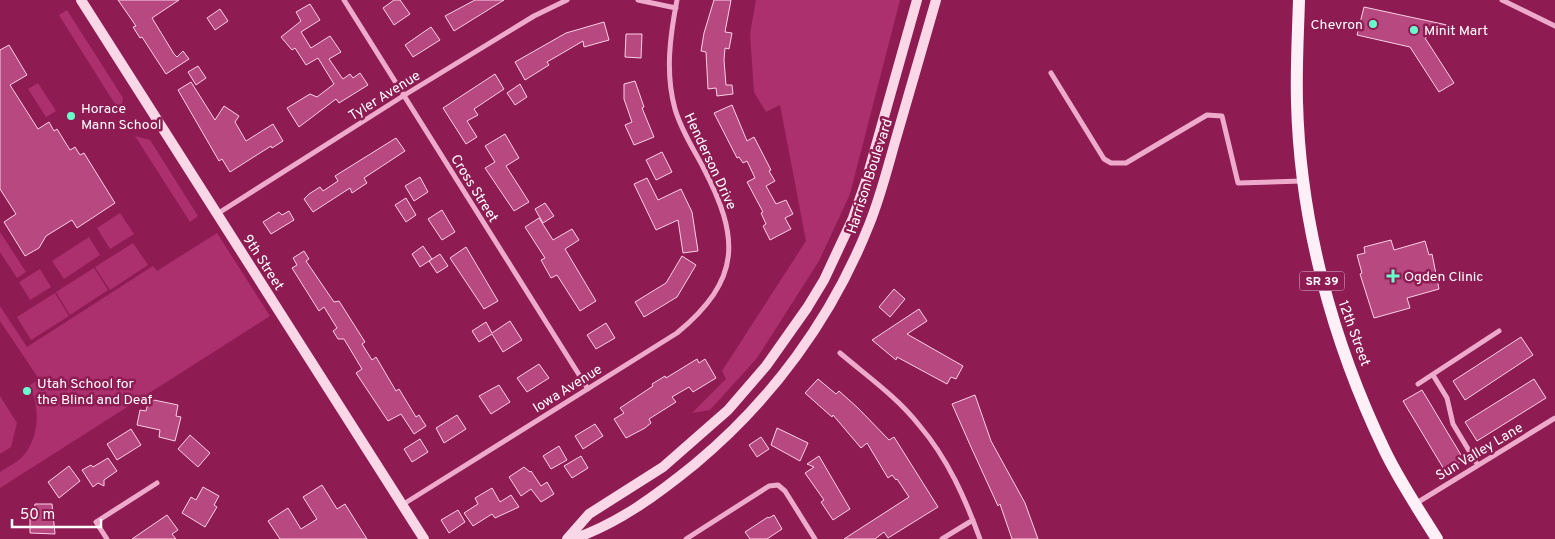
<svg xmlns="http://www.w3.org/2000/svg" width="1555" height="539" font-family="Overpass,sans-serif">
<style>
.green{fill:#ac2f6e}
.building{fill:#b84980;stroke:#fad0e5}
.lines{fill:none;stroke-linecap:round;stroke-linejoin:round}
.street{stroke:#edaacb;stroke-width:5}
.secondary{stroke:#fad7e7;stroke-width:10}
.primary{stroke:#fff0f7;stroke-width:12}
.poi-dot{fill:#68fecb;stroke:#8e1c53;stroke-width:2}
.labels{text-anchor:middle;stroke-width:5;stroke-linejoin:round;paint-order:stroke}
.shield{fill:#8e1c53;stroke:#ddbbcb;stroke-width:1}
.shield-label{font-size:12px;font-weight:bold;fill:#fff}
.poi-label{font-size:14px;fill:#fff;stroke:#8e1c53;text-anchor:start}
.street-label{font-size:14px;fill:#fff;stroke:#8e1c53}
</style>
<rect width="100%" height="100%" fill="#8e1c53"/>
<path class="green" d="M756,0h144l-50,194 -31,67 -62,97 -47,52 -18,3 34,-34 -4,-8 84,-130 -26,-136 -14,7 -12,-20 -4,-58z
M67,10l56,88 -3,14 -61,-97z
M38,83l18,28 -10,6 -18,-28z
M135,136l15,4 48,76 -8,6z
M120,213l14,21 -24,15 -13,-21z
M0,232l26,40 -9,6 -17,-26z
M217,233l53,83 -270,172v-16c7,-5 17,-9 23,-16 16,-17 18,-50 6,-70l10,-7 -39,-58v-15l27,41 126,-81 4,5z
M89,237l11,18 -36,24 -12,-18z
M133,243l15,22 -38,25 -15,-23z
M94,268l14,22 -38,25 -14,-23z
M40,269l11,18 -21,13 -11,-18z
M55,293l14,23 -38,24 -14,-23z
M0,396l17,27 -6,24 -11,7z"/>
<path class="building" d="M118,0h61l-27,18 22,36 3,3 6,-6 6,8 -23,15 -24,-37 -2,1 -7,-11 3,-1z
M394,0h6l10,14 -16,11 -11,-17z
M475,0h29l-50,31 -9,-15z
M714,0h17l-6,32 7,1 -3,16 -4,-1 -1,12 2,25h6l1,9 -16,2 -1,-8 -8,1 -2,-37 -5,-1 3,-18z
M310,4l10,16 -19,12 10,16 19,-12 11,16 -12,7 11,16 3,4 7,-5 3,4 7,-5 8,12 -29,18 -3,-4 -37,28 -12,-19 23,-14 7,3 17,-13 -16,-26 -12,7 -11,-17 -3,2 -11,-13 20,-16 -5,-9z
M1364,7l83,18 -22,13 29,45 -15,9 -29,-45 -53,-12z
M220,9l8,12 -13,9 -8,-12z
M604,22l5,18 -25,7 -1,-6 -36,21 2,3 -24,15 -10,-18 51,-29z
M431,27l9,13 -27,17 -8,-12z
M626,34h16l-1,24 -16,-1z
M9,45l18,30 -17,10 28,44 11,-7 5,9 3,-2 13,21 5,-3 5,8 4,-2 31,50 -38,25 -5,-8 -26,16 -7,12 -14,8 -21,-34 12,-8 -16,-25v-139z
M198,66l8,12 -10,7 -8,-13z
M495,74l9,15 -30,20 4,6 -11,6 10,16 -11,7 -23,-36z
M635,81l9,26 -2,1 12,29 -20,8 -9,-20 7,-3 -8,-23v-15z
M191,82l24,38 9,-14 15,10 -4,6 11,19 27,-17 10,17 -11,7 -1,-2 -41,26 -8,-13 -3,2 -41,-71z
M520,84l7,13 -12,8 -8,-12z
M732,105l15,36 7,-4 17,33 -2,1 6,10 -9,5 10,18 10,-4 7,14 -8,4 6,11 -21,11 -7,-14 3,-2 -5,-11 2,-1 -16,-30 8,-4 -8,-17 -4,2 -4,-6 -2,1 -23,-45z
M505,134l14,24 -13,8 23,36 -15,9 -29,-43 10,-6 -10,-16z
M396,138l9,13 -41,27 3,5 -15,10 -2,-5 -37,24 -9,-13 5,-5 11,-7 3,4 15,-10 -3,-5z
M662,152l10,20 -16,8 -10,-20z
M420,177l8,15 -14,9 -9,-15z
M647,178l11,22 23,-11 11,23 6,39 -15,2 -5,-33 -22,10 -22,-46z
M406,198l10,17 -10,7 -11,-17z
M545,203l9,13 -11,7 -8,-14z
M442,210l13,22 -13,8 -14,-21z
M289,211l5,9 -23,14 -8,-12 16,-10 3,3z
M539,218l14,22 19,-11 7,11 -14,9 31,52 -16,10 -23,-36 -6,3 -10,-18 4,-2 -20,-31z
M1391,240l3,10 31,-9 4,14 3,-1 7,35 -32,9 3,10 -36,10 -14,-44 2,-1 -5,-18 8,-2 -1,-6z
M423,246l9,13 -12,8 -8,-13z
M466,247l32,54 -14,8 -34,-51z
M304,251l5,8 -3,2 28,41 5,-1 26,41 -3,2 10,16 4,-3 20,34 3,-2 17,28 3,-2 7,11 -12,8 -13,-20 -13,7 -32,-48 6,-4 -18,-30h-6l-5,-8 4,-3 -13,-21 -5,4 -27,-43 5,-3 -4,-7z
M440,254l8,12 -11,7 -8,-12z
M682,256l14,9 -19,32 -33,20 -9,-15 31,-19z
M894,289l11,10 -15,18 -11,-10z
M919,309l8,12 -20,13 56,32 -7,13 -5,-2 -4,7 -50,-27 -1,3 -24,-20z
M510,321l12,19 -19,12 -11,-18 -13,8 -7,-11 14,-9 6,11z
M606,323l9,15 -19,11 -9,-14z
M1521,337l12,18 -68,45 -12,-19z
M697,359l2,4 6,-4 11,19 -23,14 -4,-5 -17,10 4,5 -27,17 2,4 -6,5 -19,10 -12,-19 10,-6 -4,-5 33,-22 -1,-2 13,-8 1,2z
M539,364l10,14 -22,14 -10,-14z
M818,379l18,15 3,-3 19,17 31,32 5,-3 44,70 -50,31 -4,-6 -9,7h-31l65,-42 -12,-18 -1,1 -4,-5 -4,3 -21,-35 -6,5 -28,-33 -1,2 -27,-24z
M1534,379l12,19 -69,43 -12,-19z
M499,385l11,17 -19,12 -12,-18z
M1422,390l42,70 -19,11 -42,-70z
M975,395l16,46 34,62 13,36h-26l-12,-35 -2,2 -27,-59 -19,-43z
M149,399l29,6 -2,11 5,1 -6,24 -16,-4 1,-7 -23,-5 3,-15 6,1z
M457,415l9,14 -22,14 -8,-15z
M595,424l8,12 -20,13 -8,-13z
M777,428l31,15 -8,18 -29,-16z
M131,429l10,16 -24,15 -10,-16z
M190,435l20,18 -12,14 -20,-18z
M761,437l8,12 -12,8 -8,-12z
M420,439l8,13 -16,10 -8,-13z
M559,446l8,14 -16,9 -8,-13z
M581,456l7,12 -16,10 -8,-12z
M819,456l31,53 -17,11 -12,-18 3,-2 -19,-27 9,-6 -7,-3z
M108,458l9,13 -13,9v6l-6,-3 -5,4 -11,-17 9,-5 2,2z
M69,466l11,15 -21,17 -11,-16z
M524,467l6,5 1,-1 10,15 6,-4 7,12 -13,8 -10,-13 -10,7 -12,-19z
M322,485l15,24 8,-5 22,35h-87l-12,-18 20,-13 13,21 16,-10 -14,-22z
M203,487l16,9 -5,9 3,2 -12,20 -23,-14 9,-16 5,3z
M492,488l8,14 11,-7 8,12 -24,11 -3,-4 -19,12 -9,-13 14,-9 -3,-6z
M35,504h17l3,30 -25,-1v-21h4z
M458,510l7,12 -16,11 -8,-13z
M167,515l11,15 -6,4 4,5h-44z
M774,515l8,14 -15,10h-17l-5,-7 23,-15 1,1z"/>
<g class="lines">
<path class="street" d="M344,0l244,389
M638,0l38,8
M1502,0l53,26
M1051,73l53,86 7,4h15l81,-48 15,1 16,67 64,-2
M217,214l186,-118 131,-80 33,-16
M840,353c27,23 57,44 79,72 29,34 46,73 61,114
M1433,375l14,23 6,26 24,40
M1418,384l81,-53
M1415,504l140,-86
M402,505l275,-172c65,-54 63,-95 26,-166 -10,-19 -22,-37 -28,-58 -10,-36 -5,-73 2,-109
M107,539l-11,-17 61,-39
M686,539l83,-53 9,-1 7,6 30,48
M942,539l31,-19"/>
<path class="secondary" d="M81,0l343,539
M567,539l22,-25 74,-47 65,-57 38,-44 41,-58 17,-28 29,-62 13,-37 51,-181
M573,539c45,-15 85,-45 122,-75 77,-64 137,-146 174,-239 11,-27 18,-55 26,-83 14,-47 27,-95 41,-142"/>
<path class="primary" d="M1299,0c-1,34 -3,68 -2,102 3,121 36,241 88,349 15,31 34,59 52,88"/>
</g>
<g class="poi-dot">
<circle cx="1373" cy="24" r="5"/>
<circle cx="1414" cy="30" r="5"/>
<circle cx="71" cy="116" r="5"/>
<path d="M1390.5 268.5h5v5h5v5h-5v5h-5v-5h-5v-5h5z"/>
<circle cx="27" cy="391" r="5"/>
</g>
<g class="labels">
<rect class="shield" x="1299.5" y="271.5" width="45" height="19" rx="4"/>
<g class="shield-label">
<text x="1322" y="285">SR 39</text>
</g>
<g class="poi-label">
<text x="1363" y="29" text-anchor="end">Chevron</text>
<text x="1424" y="35">Minit Mart</text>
<text x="81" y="113">Horace<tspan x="81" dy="16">Mann School</tspan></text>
<text x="1404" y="281">Ogden Clinic</text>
<text x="37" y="388">Utah School for<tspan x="37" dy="16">the Blind and Deaf</tspan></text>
</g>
<g class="street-label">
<text transform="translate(384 95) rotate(-32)" y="5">Tyler Avenue</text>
<text transform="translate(711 161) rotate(65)" y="5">Henderson Drive</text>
<text transform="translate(869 176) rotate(-72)" y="5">Harrison Boulevard</text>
<text transform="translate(475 188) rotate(58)" y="5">Cross Street</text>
<text transform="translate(264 262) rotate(57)" y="5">9th Street</text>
<text transform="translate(1355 333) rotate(70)" y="5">12th Street</text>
<text transform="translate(567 388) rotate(-32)" y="5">Iowa Avenue</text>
<text transform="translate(1479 451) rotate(-31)" y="5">Sun Valley Lane</text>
</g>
</g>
<path d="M12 519v8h89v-8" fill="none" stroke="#ffffff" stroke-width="2.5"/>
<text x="20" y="519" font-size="15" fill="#ffffff" stroke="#8e1c53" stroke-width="4" paint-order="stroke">50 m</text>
</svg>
